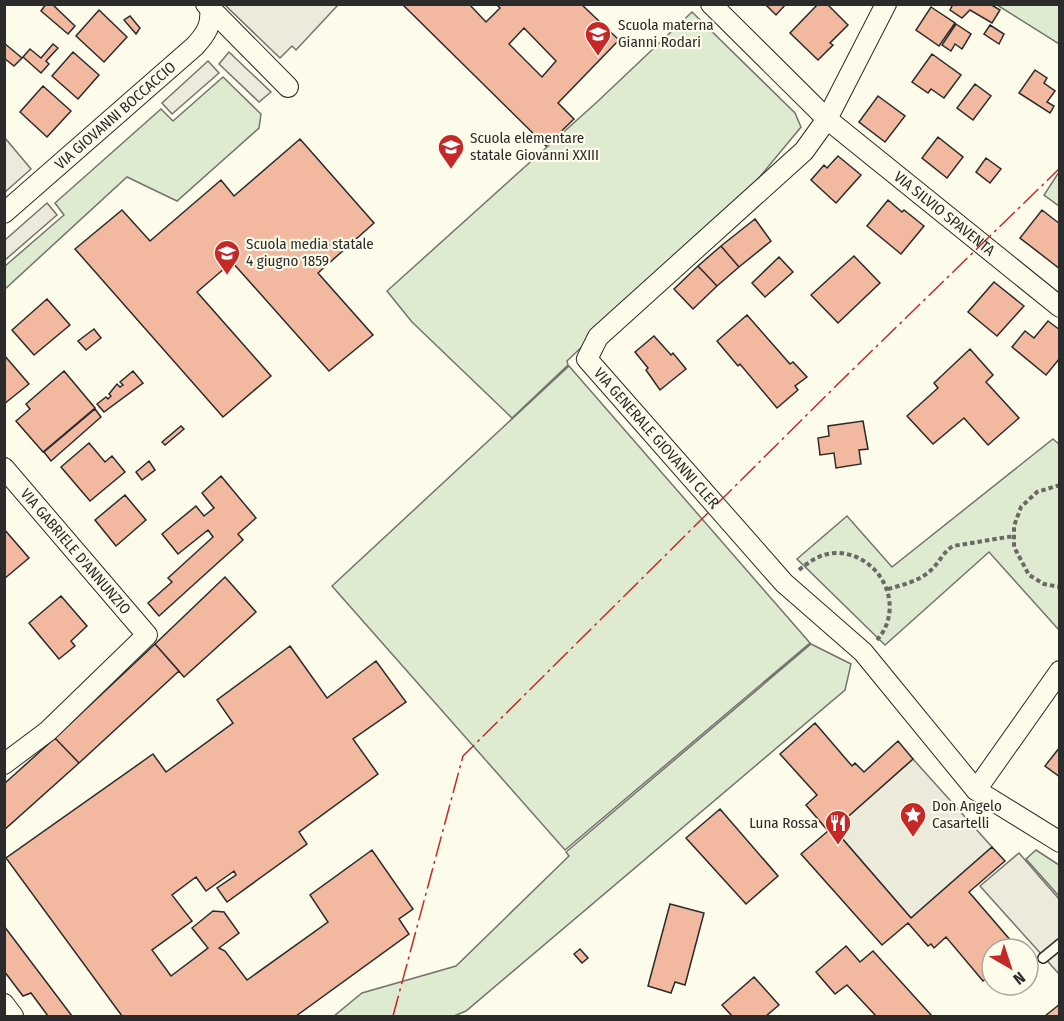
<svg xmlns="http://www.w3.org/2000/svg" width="1064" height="1021" font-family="'Fira Sans Condensed',sans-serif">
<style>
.green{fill:#deebd1;stroke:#74746e;stroke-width:1.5}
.parking{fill:#eceadb;stroke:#74746e;stroke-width:1.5}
.building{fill:#f2b8a0;stroke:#2b2b2b;stroke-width:1.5;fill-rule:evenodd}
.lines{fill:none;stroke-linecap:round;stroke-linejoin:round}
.service-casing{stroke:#2b2b2b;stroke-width:12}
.minor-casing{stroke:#2b2b2b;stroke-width:22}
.path{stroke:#6a6964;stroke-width:4;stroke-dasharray:4.5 3;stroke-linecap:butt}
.service{stroke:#fdfbea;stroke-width:9}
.minor{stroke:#fdfbea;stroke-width:20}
.power{stroke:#c62828;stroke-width:1.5;stroke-dasharray:21 4.5 3 4.5;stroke-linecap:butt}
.labels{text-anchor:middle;stroke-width:4.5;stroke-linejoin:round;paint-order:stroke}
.poi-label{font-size:15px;fill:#2b2b2b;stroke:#fdfbea;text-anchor:start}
.street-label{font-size:15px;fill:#2b2b2b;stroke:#fdfbea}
</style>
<rect width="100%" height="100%" fill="#fdfbea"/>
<path class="green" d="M997,5h62v39z
M692,12l103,101 6,14 -43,52 -191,182 1,4 -56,53 -100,-96 -25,-31 210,-189z
M223,77l38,37 -2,14 -82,73 -50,-24 -122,112v-23l59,-51 -9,-12 106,-94 12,12z
M1059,172v34l-15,-11z
M569,366l241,277 -245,207 -233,-264z
M1053,439l7,6 -1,185 -70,-78 -104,93 -88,-86 50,-43 45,51z
M811,644l40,20 -6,26 -379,321 -12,5h-120l28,-23 94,-27 113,-110 -3,-4z
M1036,850l23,15v31l-33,-37z"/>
<path class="parking" d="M225,5h113l-42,45 -4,-4 -12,12z
M229,52l42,40 -12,10 -40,-38z
M208,61l11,12 -47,41 -10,-11z
M5,138l26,31 -26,23h-1z
M47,203l10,12 -52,45v-20z
M913,759l79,88 -81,71 -77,-89z
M1019,853l40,46v75l-79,-88z"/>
<path class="building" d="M46,4h6l23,22 -7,8 -27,-23z
M402,4h67l17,18 14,-14 -4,-4h85l38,36 -61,63 16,16 -28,27zM524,28l32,33 -14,16 -33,-33z
M765,4h21l-10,11z
M818,4h9l21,21 -18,18 3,2 -15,15 -28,-27z
M953,4h37l10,6 -8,13 -22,-13 -8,8 -12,-8z
M931,7l24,16 -16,23 -23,-16z
M99,10l28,27 -23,25 -28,-26z
M130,16l10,12 -4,6 -12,-14z
M956,24l15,10 -9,15 -7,-5 -4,7 -9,-6z
M990,25l14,9 -5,10 -15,-10z
M4,43l18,15 -8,8 -10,-8z
M53,44l5,4 -12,13 3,3 -8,9 -18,-16 7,-8 11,9z
M73,52l26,23 -21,24 -26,-23z
M932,54l29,21 -17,23 -13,-9 -3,4 -16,-11z
M1035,70l12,8 -3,5 11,8 -8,11 7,4 -4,7 -31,-20z
M975,84l16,12 -18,24 -16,-12z
M43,86l28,25 -24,26 -27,-25z
M878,96l27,20 -20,26 -26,-20z
M938,137l25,20 -16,21 -25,-20z
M300,139l74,84 -56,50 55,62 -44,36 -97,-109 -35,30 74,84 -48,41 -148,-168 47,-39 28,31 71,-61 13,16z
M838,156l23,19 -25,28 -25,-23 13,-15 3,3z
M986,158l15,11 -11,14 -14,-11z
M888,200l14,12 2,-2 20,16 -23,28 -34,-28z
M1042,210l18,14v45l-40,-31z
M755,219l16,22 -32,26 -18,-21z
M721,246l18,21 -22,19 -19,-20z
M854,256l26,27 -42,40 -27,-28z
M779,257l14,15 -28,25 -13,-14z
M698,266l19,20 -24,23 -19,-20z
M994,282l30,24 -27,30 -29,-24z
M47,299l23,26 -36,30 -22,-25z
M747,315l43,49 3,-2 14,15 -12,9 3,4 -21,18 -37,-44 -2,2 -21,-25z
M1048,321l12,9v28l-14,17 -34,-28 13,-16 9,7z
M94,329l7,9 -15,12 -8,-9z
M654,336l17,19 2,-2 13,16 -26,21 -14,-20 2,-2 -13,-16z
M970,349l23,26 -7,7 33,36 -31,27 -24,-27 -31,26 -26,-28 31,-28 -4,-5z
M4,355l25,29 -25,20z
M64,371l31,37 -52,44 -27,-31 14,-12 -4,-5z
M133,371l10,12 -39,29 -7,-8 9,-7 2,2 3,-3 -2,-2 8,-10 3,3 3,-2 -3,-3z
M95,409l6,8 -50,44 -7,-9z
M863,421l5,28 -9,1 2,14 -25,4 -2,-15 -14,2 -2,-17 11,-2 -1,-10z
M181,426l3,3 -19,16 -3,-3z
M89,443l16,19 7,-6 13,16 -35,29 -29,-34z
M149,461l6,9 -13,10 -6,-8z
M221,476l35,42 -18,16 5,6 -84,76 -11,-13 24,-21 -4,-4 45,-41 -5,-7 -30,24 -16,-20 34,-28 8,10 10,-8 -12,-15z
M125,495l21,25 -30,26 -21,-26z
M4,529l25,29 -25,21z
M225,577l31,35 -72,65 -29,-33z
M61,596l26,30 -16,15 4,5 -16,13 -30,-36z
M155,644l24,27 -100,92 -24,-25z
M290,646l37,52 49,-37 30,41 -53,37 25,35 -79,58 8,12 -80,58 -10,-14 19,-13 -2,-4 -28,20 -10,-14 -24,18 20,26 -40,29 19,26 37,-28 -16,-20 21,-17 11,1 15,21 -20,15 6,3 22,29 81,-58 -18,-27 62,-45 41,59 -14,10 10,15 -113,82h-174l-116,-158 147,-104 13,18 67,-49 -16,-23z
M815,723l37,43 3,-3 9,9 34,-31 15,18 -79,70 77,89 81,-71 13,14 -36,31 49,57h-26v25l-9,7 -37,-44 -12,11 -3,-4 -3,2 -20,-23 -26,22 -81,-91 27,-23 -22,-26 11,-10 -37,-41z
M55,738l24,25 -75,67v-46z
M1060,747v30l-15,-11z
M720,809l58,67 -32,28 -60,-66z
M670,904l34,9 -19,72 -10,-3 -4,11 -23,-7z
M4,926l68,90h-24l-17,-23 -8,3 -19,-25z
M846,946l14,16 13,-11 59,65h-56l-29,-31 -12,9 -19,-22z
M580,949l8,9 -6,5 -8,-9z
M754,977l25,28 -13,11h-34l-10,-11z
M1060,1004v12h-15z"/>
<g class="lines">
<g class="service-casing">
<path id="service" d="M1043,958l17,-14"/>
</g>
<g class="minor-casing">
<g id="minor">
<path d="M206,4l82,83"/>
<path id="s1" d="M711,4l116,115 233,188"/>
<path id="s2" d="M886,4l-59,115 -23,32 -206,186 -11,22 197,224 79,69 113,138 84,52"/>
<path id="s3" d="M4,213l191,-167c11,-12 17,-21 15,-38"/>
<path id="s4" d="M4,468l143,167 -99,96 -44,33"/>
<path d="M976,790l84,-119"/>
<path d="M4,1004l9,12"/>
</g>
</g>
<path class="path" d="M1060,485l-23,7 -16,15 -7,19v21l15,28 15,9 16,3
M799,570c11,-9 23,-17 37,-17 44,0 71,53 41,87
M888,589c14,-4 32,-8 43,-19 9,-8 12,-18 22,-24l61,-10"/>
<use href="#service" class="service"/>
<use href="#minor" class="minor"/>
<path class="power" d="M393,1016l70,-260 381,-378 216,-210"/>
</g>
<defs>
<g id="school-pin" transform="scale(1.35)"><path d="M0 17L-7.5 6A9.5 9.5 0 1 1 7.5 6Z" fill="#c62828" stroke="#fdfbea"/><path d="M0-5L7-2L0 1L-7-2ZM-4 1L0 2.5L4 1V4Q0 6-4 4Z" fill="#fff"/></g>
<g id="sight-pin" transform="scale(1.35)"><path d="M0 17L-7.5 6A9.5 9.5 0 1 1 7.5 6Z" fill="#c62828" stroke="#fdfbea"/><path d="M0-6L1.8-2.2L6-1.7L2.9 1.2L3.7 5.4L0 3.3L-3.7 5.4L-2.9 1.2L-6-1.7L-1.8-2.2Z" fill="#fff"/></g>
<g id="restaurant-pin" transform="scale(1.35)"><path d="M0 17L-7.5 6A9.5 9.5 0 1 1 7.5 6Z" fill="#c62828" stroke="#fdfbea"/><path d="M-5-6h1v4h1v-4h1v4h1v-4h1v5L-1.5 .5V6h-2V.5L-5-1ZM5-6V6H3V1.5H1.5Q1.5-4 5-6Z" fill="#fff"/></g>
</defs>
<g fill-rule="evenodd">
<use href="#school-pin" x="598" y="34"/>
<use href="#school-pin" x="451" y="147"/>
<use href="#school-pin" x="227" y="253"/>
<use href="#sight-pin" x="913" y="815"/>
<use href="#restaurant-pin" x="838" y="823"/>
</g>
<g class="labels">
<g class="poi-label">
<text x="618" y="30">Scuola materna<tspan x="618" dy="17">Gianni Rodari</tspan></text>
<text x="470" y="143">Scuola elementare<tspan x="470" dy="17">statale Giovanni XXIII</tspan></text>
<text x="246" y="249">Scuola media statale<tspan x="246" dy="17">4 giugno 1859</tspan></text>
<text x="932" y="811">Don Angelo<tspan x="932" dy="17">Casartelli</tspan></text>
<text x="818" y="828" text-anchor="end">Luna Rossa</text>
</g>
<g class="street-label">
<text dy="5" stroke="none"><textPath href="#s3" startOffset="148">VIA GIOVANNI BOCCACCIO</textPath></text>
<text dy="5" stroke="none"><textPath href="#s1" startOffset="314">VIA SILVIO SPAVENTA</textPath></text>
<text dy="5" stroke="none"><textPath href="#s2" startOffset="576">VIA GENERALE GIOVANNI CLER</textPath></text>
<text dy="5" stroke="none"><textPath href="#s4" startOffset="110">VIA GABRIELE D'ANNUNZIO</textPath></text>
</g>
</g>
<rect width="1064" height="1021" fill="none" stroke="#2b2b2b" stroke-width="12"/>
<g transform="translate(1010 967) rotate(141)"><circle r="28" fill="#fdfbea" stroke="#a9a89e" stroke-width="1.5"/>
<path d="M0-4.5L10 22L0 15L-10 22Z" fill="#c62828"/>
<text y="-9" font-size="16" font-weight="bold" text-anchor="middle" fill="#2b2b2b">N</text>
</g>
</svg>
